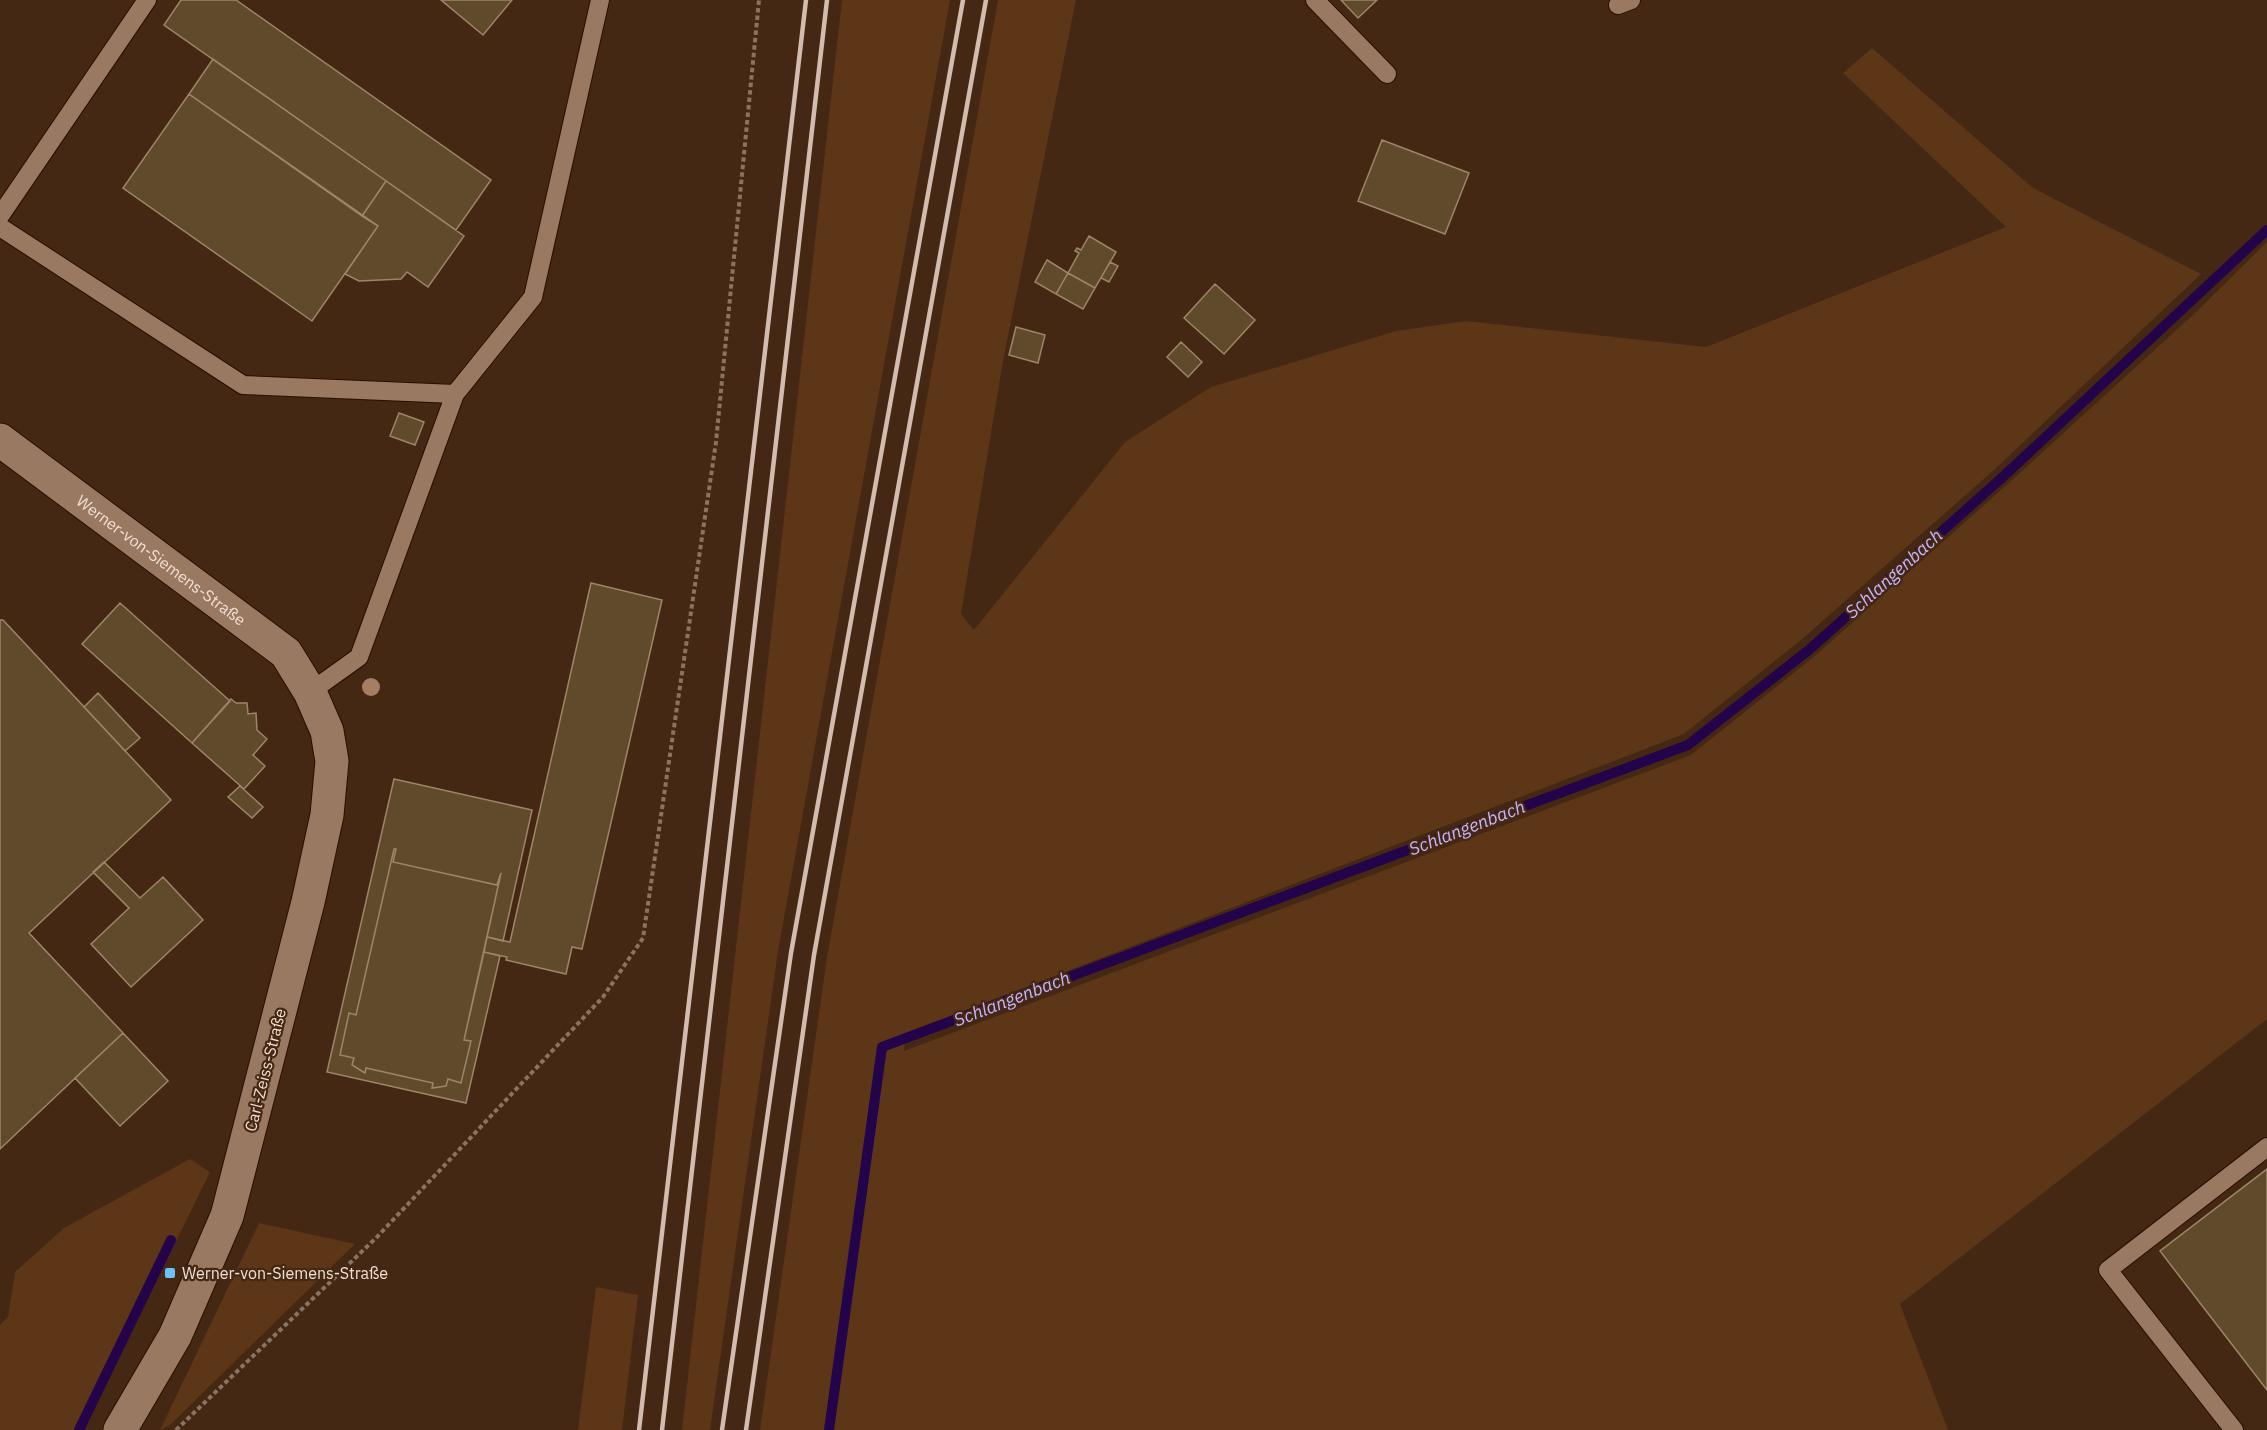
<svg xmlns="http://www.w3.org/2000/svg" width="2267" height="1430" font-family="'IBM Plex Sans',sans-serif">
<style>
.green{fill:#5d3517}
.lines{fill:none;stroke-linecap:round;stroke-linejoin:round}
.stream{stroke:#23034a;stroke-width:10}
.building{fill:#5f4a2c;stroke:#9d8667;stroke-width:1.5}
.service-casing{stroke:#290f00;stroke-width:20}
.minor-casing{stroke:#290f00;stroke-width:35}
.path{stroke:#8b7362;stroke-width:4;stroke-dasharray:4.5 3;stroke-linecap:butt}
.service{stroke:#9a7963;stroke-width:18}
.minor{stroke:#9a7963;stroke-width:33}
.rail{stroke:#d1bcaf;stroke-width:4.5}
.tree{fill:#a57e64}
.poi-dot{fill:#6dc2f3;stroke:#442814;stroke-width:2}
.labels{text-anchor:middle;stroke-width:4.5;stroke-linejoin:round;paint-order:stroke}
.street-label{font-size:16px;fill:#f2dfd3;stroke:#442814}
.poi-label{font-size:16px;fill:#f2dfd3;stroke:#442814;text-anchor:start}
.water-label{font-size:18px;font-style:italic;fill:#c7b4ff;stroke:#442814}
</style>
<rect width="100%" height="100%" fill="#442814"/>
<path class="green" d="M842,0h108l-172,951 -68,479h-28z
M998,0h78l-73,361 -42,253 13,16 151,-188 86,-55 185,-56 70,-10 240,26 300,-120 -163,-154 29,-25 161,140 168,86 -207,196 -193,170 -117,94 -778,299 -2,18 787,-296 125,-100 195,-174 184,-168 72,-71v777l-367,285 48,126h-1188l67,-473z
M190,1159l20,13 -126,258h-84v-105l8,-8 7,-45 49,-44z
M259,1223l96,21 -185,181 -10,5z
M596,1287l42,8 -16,135h-44z"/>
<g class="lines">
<path class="stream" d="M79,1430l92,-190
M829,1430l53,-383 806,-302 122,-96 195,-174 262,-245"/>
</g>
<path class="building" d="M181,0h55l255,180 -35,50 -292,-205z
M441,0h71l-29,35z
M1341,0h36l-19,18z
M213,59l173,122 -24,35 -173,-122z
M189,94l189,132 -66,95 -189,-133z
M1382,140l87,33 -24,61 -87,-33z
M386,181l78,55 -36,51 -21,-15 -6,7 -42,2 -14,-7 33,-48 -16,-10z
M1089,236l27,16 -21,36 -27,-15 11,-20 -4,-2 2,-3 4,2z
M1047,260l21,13 -12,21 -21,-12z
M1110,262l8,4 -9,16 -8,-4z
M1068,273l27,15 -12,21 -27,-15z
M1215,284l40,36 -31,34 -40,-36z
M1016,327l29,8 -7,28 -29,-8z
M1181,342l21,20 -14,15 -21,-20z
M399,413l25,9 -9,23 -25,-9z
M591,583l71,17 -80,349 -10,-2 -6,27 -60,-14 1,-3 -23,-5 3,-15 23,5z
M120,603l110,98 -38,42 -110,-99z
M0,620h3l168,180 -142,133 94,100 -123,116z
M98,693l42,45 -15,13 -41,-44z
M231,699l5,4h11l1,11 8,-1 1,17 10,9 -14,16 12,11 -21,23 -52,-46z
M394,779l138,31 -29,131 -16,-4 14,-64 -4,12 -104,-23 3,-13h-2l-38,166 -7,-2 -9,42 14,3 -2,7 13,8 1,-5 67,15 -1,5 14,-2 2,-7 13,4 10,-42 -7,-1 20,-88 16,4 -34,147 -139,-31z
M240,786l23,21 -11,11 -24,-21z
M394,849h2l-3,13 104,23 4,-12 -37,167 7,1 -10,42 -13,-4 -2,7 -14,2 1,-5 -67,-15 -1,5 -13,-8 2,-7 -14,-3 9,-42 7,2z
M104,862l36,36 23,-21 40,43 -72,67 -40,-43 38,-36 -36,-36z
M123,1033l45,48 -48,45 -45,-48z
M2267,1169v221l-107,-139z"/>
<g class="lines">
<g class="service-casing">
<path id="service" d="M1315,0l72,74
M1618,5l13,-5
M0,216l147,-216
M0,227l243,158 212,9
M310,692l49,-35 96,-263 78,-97 67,-297
M2234,1430l-126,-160 159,-123"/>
</g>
<g class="minor-casing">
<g id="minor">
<path id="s1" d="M0,440l286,213 24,39 17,39 5,30 -5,54 -19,87 -81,314 -52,120 -55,94"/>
</g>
</g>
<path class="path" d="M176,1430l200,-192 227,-241 40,-59 73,-496 43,-442"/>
<use href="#service" class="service"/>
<use href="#minor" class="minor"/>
<path class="rail" d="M639,1430l167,-1430
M662,1430l165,-1430
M722,1430l69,-477 172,-953
M746,1430l68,-475 172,-955"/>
</g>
<circle class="tree" cx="371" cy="687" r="9"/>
<rect class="poi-dot" x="164" y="1267" width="12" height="12" rx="3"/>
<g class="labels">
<g class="street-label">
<text dy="6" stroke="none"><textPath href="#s1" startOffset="201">Werner-von-Siemens-Straße</textPath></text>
<text transform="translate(265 1070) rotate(-76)" y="6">Carl-Zeiss-Straße</text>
</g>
<g class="poi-label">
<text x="182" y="1279">Werner-von-Siemens-Straße</text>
</g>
<g class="water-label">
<text transform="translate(1894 574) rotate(-42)" y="6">Schlangenbach</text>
<text transform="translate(1467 828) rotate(-21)" y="6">Schlangenbach</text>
<text transform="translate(1012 999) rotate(-21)" y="6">Schlangenbach</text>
</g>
</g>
</svg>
